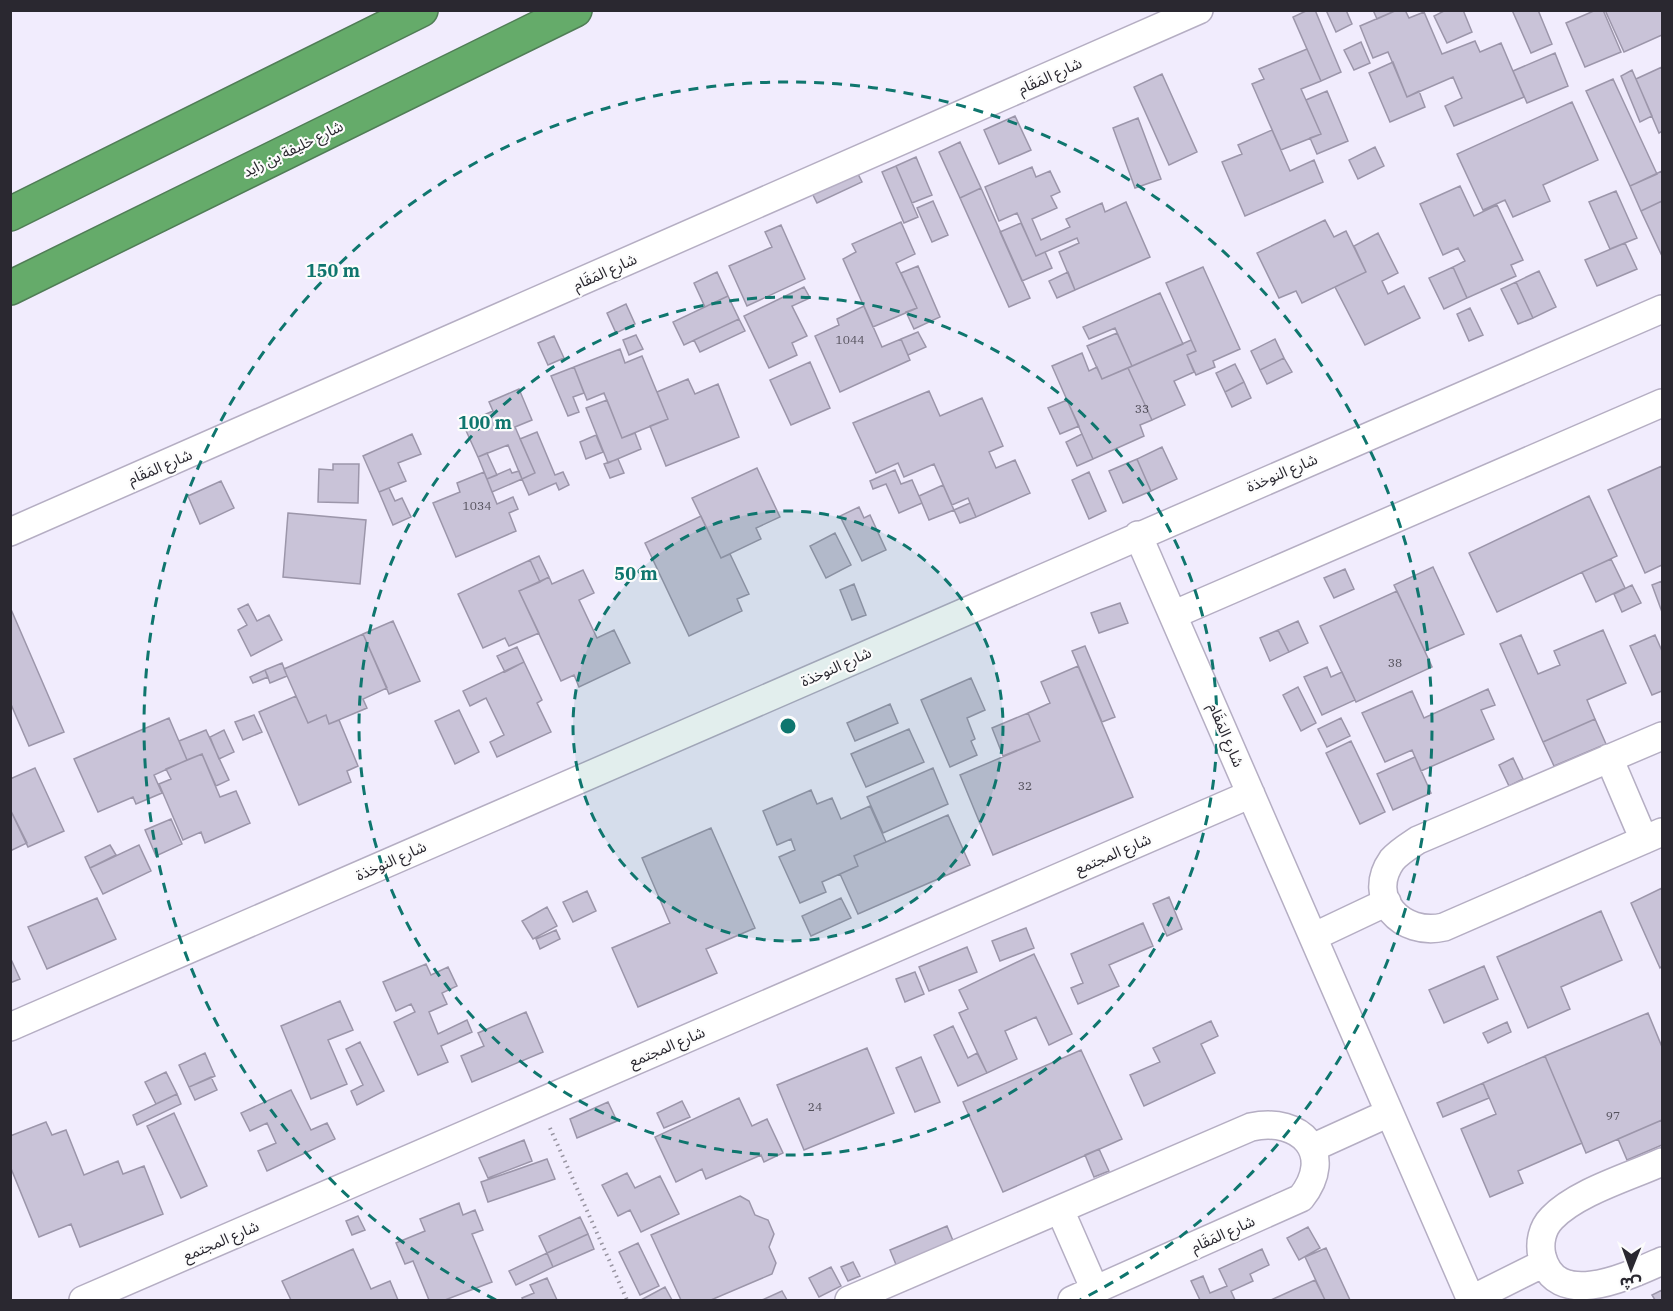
<svg xmlns="http://www.w3.org/2000/svg" width="1673" height="1311" font-family="'IBM Plex Serif','Noto Sans Arabic',serif">
<style>
.building{fill:#c9c3d8;stroke:#9c96aa;stroke-width:1.5}
.lines{fill:none;stroke-linecap:round;stroke-linejoin:round}
.street-casing{stroke:#b5aec3;stroke-width:30}
.highway-casing{stroke:#507d56;stroke-width:36}
.path{stroke:#9894a1;stroke-width:4;stroke-dasharray:1.5 4.5;stroke-linecap:butt}
.street{stroke:#fff;stroke-width:27}
.highway{stroke:#65ab6a;stroke-width:33}
.ring{fill:none;stroke:#0f766e;stroke-width:3;stroke-dasharray:10 8}
.labels{text-anchor:middle;stroke-width:4.5;stroke-linejoin:round;paint-order:stroke}
.number-label{font-size:12px;fill:#524f5a}
.street-label{font-size:15px;fill:#2a2830;stroke:#fcfcfc}
.centre{fill:#0f766e;stroke:#fcfcfc;stroke-width:3}
.ring-label{font-size:18px;text-anchor:middle;font-weight:bold;fill:#0f766e;stroke:#fcfcfc;stroke-width:4.5;stroke-linejoin:round;paint-order:stroke}
</style>
<rect width="100%" height="100%" fill="#f1ecfd"/>
<path class="building" d="M1308,10h7l26,62 -20,9 -28,-64z
M1326,10h20l6,14 -16,8z
M1373,10h24l-20,9z
M1397,10h8l4,8 15,-6 18,42 33,-13 5,11 21,-9 23,54 -70,29 -9,-20 17,-8 -9,-21 -46,20 -19,-45 -15,6 -13,-32z
M1446,10h17l9,22 -25,11 -13,-27z
M1512,10h26l14,34 -21,9z
M1596,10h7l18,42 -36,15 -19,-44z
M1605,10h57v25l-38,17z
M1361,42l9,21 -16,7 -10,-20z
M1307,49l14,32 -20,8 20,45 -40,16 -29,-66 12,-5 -5,-10z
M1555,53l13,33 -41,17 -14,-32z
M1393,62l14,35 12,-6 6,16 -35,15 -21,-49z
M1662,67v64l-3,2 -23,-54z
M1632,70l20,46 -12,6 -19,-46z
M1162,74l35,78 -28,13 -35,-78z
M1613,79l44,95 -27,12 -44,-95z
M1327,91l21,50 -31,13 -7,-16 11,-4 -15,-34z
M1572,102l26,58 -55,25 7,16 -37,16 -8,-17 -22,10 -26,-56z
M1015,116l16,34 -32,14 -15,-34z
M1138,118l23,61 -26,9 -22,-60z
M1272,130l18,41 24,-11 9,22 -78,34 -23,-54 20,-8 -4,-9z
M960,142l21,46 -21,10 -21,-46z
M1375,147l9,19 -26,13 -9,-19z
M916,157l16,38 -20,8 -16,-37z
M853,164l9,18 -45,21 -9,-18z
M896,166l22,51 -14,6 -22,-51z
M1032,167l4,10 14,-6 10,21 -9,4 6,12 -25,11 9,21 29,-13 -4,-8 36,-16 3,9 21,-10 24,55 -75,33 -16,-38 20,-9 -2,-5 -41,18 -19,-43 -18,8 -14,-34z
M1662,171v30l-21,10 -11,-25z
M1460,186l14,30 23,-11 26,55 -12,5 5,11 -49,22 -14,-31 12,-6 -7,-13 -15,7 -23,-51z
M981,188l49,110 -21,9 -49,-109z
M1616,191l21,47 -27,11 -21,-47z
M933,201l15,34 -16,7 -15,-34z
M1662,201v55l-21,-45z
M1325,220l9,17 12,-6 20,41 -64,31 -6,-12 -17,7 -22,-45z
M901,222l14,32 -19,9 21,45 -44,19 -30,-68 13,-7 -4,-8z
M1021,223l15,33 9,-4 7,16 -30,13 -22,-49z
M781,225l24,54 -58,27 -18,-40 43,-19 -7,-15z
M1378,233l20,40 -16,8 6,13 16,-8 16,32 -55,27 -30,-58 31,-15 -12,-26z
M1625,243l12,26 -40,17 -12,-26z
M918,266l22,51 -26,12 -8,-17 11,-4 -16,-35z
M1203,267l37,82 -27,12 2,6 -19,8 -9,-20 9,-4 -30,-68z
M1453,267l14,31 -23,11 -15,-31z
M1539,271l17,36 -23,11 -17,-36z
M717,272l11,24 -23,11 -11,-24z
M1068,272l7,18 -18,8 -8,-17z
M1516,282l17,36 -15,6 -17,-35z
M804,287l6,11 -18,8 15,30 -15,7 5,12 -28,13 -25,-52z
M1160,293l23,51 -51,22 -17,-38 -26,11 -6,-12z
M728,296l11,23 -55,26 -11,-23z
M626,304l9,20 -19,9 -9,-20z
M864,306l18,41 19,-8 9,21 -70,32 -25,-56 24,-11 -2,-6z
M1470,308l13,27 -14,6 -12,-27z
M739,319l6,12 -45,21 -6,-12z
M918,332l8,15 -18,8 -7,-16z
M1117,333l15,33 -30,13 -15,-33z
M636,335l7,14 -14,6 -6,-15z
M554,336l10,22 -16,7 -10,-22z
M1275,339l9,19 -24,12 -9,-19z
M1191,340l5,11 -9,4 7,17 -20,9 11,24 -33,15 -24,-52z
M620,349l5,14 17,-7 26,63 -46,19 -18,-45 -17,7 -13,-33z
M1082,353l7,18 8,-4 5,12 26,-11 24,52 -12,5 4,11 -51,23 -41,-93z
M1284,358l8,14 -25,12 -7,-14z
M810,362l20,46 -39,17 -21,-45z
M1235,364l9,18 -19,10 -9,-19z
M574,367l10,26 -11,4 6,15 -11,4 -17,-40z
M688,379l7,15 23,-10 21,53 -73,29 -16,-40 18,-7 -11,-27z
M1244,382l7,16 -19,9 -7,-15z
M519,389l13,31 -17,7 20,46 -13,6 -14,-34 -30,12 -15,-33 30,-13 -4,-9z
M929,391l11,25 42,-18 21,48 -14,6 7,16 19,-8 15,33 -54,24 -8,-19 -16,7 -18,-41 -30,13 -6,-14 -22,10 -23,-50z
M607,400l15,38 13,-5 6,16 -33,14 -22,-55z
M1067,400l12,26 -19,8 -12,-26z
M537,432l18,43 8,-3 6,13 -10,5 -3,-7 -27,12 -7,-16 13,-6 -15,-34z
M412,434l9,20 -23,9 8,18 -27,11 -16,-36z
M1082,434l11,25 -16,7 -11,-24z
M596,435l7,17 -17,7 -6,-17z
M1162,447l15,32 -26,12 -14,-32z
M487,453l10,22 -10,4 -9,-22z
M618,459l6,14 -14,5 -6,-14z
M1137,459l14,32 -28,12 -14,-32z
M333,464h26l-1,39 -40,-1 1,-33 14,1z
M1662,466v99l-17,8 -37,-83z
M757,468l23,49 -24,11 5,11 -40,19 -29,-60z
M510,469l2,4 7,-2 3,8 -30,13 -5,-13z
M895,470l6,14 11,-4 10,23 -23,10 -13,-29 -13,5 -3,-8z
M484,472l13,32 16,-7 5,12 -9,4 7,18 -60,26 -23,-54 27,-11 -3,-9z
M1089,472l17,39 -17,8 -17,-39z
M221,481l13,27 -34,16 -12,-28z
M943,485l11,25 -25,10 -10,-24z
M389,488l6,13 7,-3 9,19 -18,8 -14,-33z
M1589,496l28,60 -120,56 -28,-59z
M970,503l6,14 -16,6 -6,-13z
M859,507l5,11 6,-3 16,35 -24,11 -22,-45z
M288,513l78,7 -6,64 -77,-7z
M701,516l20,42 9,-4 19,40 -12,5 5,12 -53,25 -44,-93z
M835,533l16,32 -25,13 -16,-32z
M539,556l10,21 -9,5 -10,-22z
M1611,559l14,29 -29,14 -14,-30z
M530,560l10,22 -21,9 20,42 -30,13 -4,-8 -22,10 -25,-54z
M1433,567l31,67 -39,17 -31,-66z
M1345,569l9,20 -20,9 -10,-20z
M583,570l11,23 -15,7 18,38 17,-8 16,33 -51,24 -5,-12 -13,6 -42,-90 30,-14 3,7z
M1662,581v31l-10,-27z
M854,584l12,31 -14,5 -12,-30z
M1632,585l9,18 -19,9 -8,-18z
M1397,591l35,76 -76,35 -36,-76z
M1120,603l8,20 -29,10 -8,-20z
M248,604l9,17 12,-6 13,25 -31,16 -13,-26 9,-5 -9,-16z
M10,607l54,125 -35,14 -19,-44z
M393,621l27,60 -31,13 -26,-60z
M1298,621l10,22 -19,9 -11,-22z
M1278,630l11,22 -19,9 -10,-23z
M1603,630l23,53 -39,17 8,19 -52,23 -43,-98 21,-9 17,39 22,-9 -6,-14z
M363,634l24,54 -24,11 4,9 -38,16 -3,-9 -18,8 -24,-54z
M1655,635l7,16v40l-10,4 -22,-49z
M1085,646l30,71 -13,5 -30,-71z
M517,647l7,15 -19,10 -8,-16z
M524,662l18,38 -5,3 14,29 -54,25 -7,-15 14,-7 -18,-37 -16,8 -7,-15z
M282,663l5,13 -17,7 -5,-13z
M1078,666l55,131 -140,58 -33,-80 80,-34 -12,-28 22,-10 -9,-21z
M1327,667l4,10 11,-5 13,28 -33,15 -18,-38z
M265,670l3,7 -15,6 -3,-6z
M971,678l14,32 -18,8 8,21 -4,2 6,14 -27,12 -29,-67z
M1298,687l18,36 -15,8 -18,-36z
M1488,689l7,16 -14,5 13,29 -73,32 -9,-21 -27,12 -23,-49 50,-22 12,27z
M296,696l12,27 18,-8 3,9 10,-4 19,46 -11,5 4,11 -52,23 -40,-93z
M890,704l8,19 -43,18 -8,-18z
M459,710l20,42 -24,12 -20,-43z
M1028,713l12,28 -37,15 -11,-28z
M254,715l8,17 -19,8 -8,-18z
M169,718l18,42 -33,15 8,18 -26,11 -3,-7 -35,15 -24,-53z
M1341,718l9,18 -23,11 -9,-18z
M1595,719l11,25 -52,22 -11,-24z
M909,729l15,33 -58,25 -15,-33z
M206,730l23,50 -13,6 -14,-32 -15,6 -8,-19z
M224,730l10,22 -15,7 -9,-22z
M1351,741l34,71 -25,12 -34,-71z
M202,754l18,43 16,-6 14,32 -45,20 -4,-11 -18,8 -24,-56 12,-5 -5,-10z
M1415,757l16,36 -38,17 -16,-36z
M1513,758l10,21 -14,7 -10,-21z
M35,768l29,63 -36,16 -18,-38v-30z
M933,768l15,36 -65,29 -16,-36z
M811,790l6,14 15,-6 9,21 29,-13 16,36 -32,14 4,10 -36,16 4,10 -26,11 -21,-46 16,-7 -4,-11 -14,6 -14,-34z
M10,809l17,34 -17,8z
M948,815l22,50 -112,49 -18,-40 18,-8 -4,-10z
M171,819l11,25 -26,12 -11,-26z
M711,828l44,100 -49,21 11,24 -79,34 -26,-59 58,-25 -28,-65z
M110,845l6,10 -26,13 -5,-11z
M139,845l12,26 -48,23 -13,-26z
M1662,888v78l-2,2 -29,-65z
M587,891l9,20 -23,11 -10,-20z
M1169,897l13,32 -15,7 -14,-32z
M97,898l19,41 -69,30 -19,-42z
M841,898l10,20 -40,18 -9,-20z
M547,907l10,19 -24,13 -11,-18z
M1601,911l21,49 -61,27 9,22 -42,19 -31,-71z
M1143,923l10,23 -44,19 10,21 -41,18 -7,-16 12,-5 -12,-29z
M1026,928l8,20 -34,13 -8,-20z
M556,930l4,9 -20,10 -4,-10z
M967,947l10,25 -48,19 -10,-24z
M1034,954l38,80 -23,11 -13,-28 -31,14 12,28 -30,14 -28,-60 9,-4 -9,-19z
M10,957l10,22 -10,4z
M426,964l5,11 17,-8 9,19 -15,7 5,11 -18,8 9,22 29,-14 5,12 -31,14 7,16 -30,13 -24,-53 21,-10 -4,-8 -15,7 -13,-29z
M1484,966l14,33 -54,24 -15,-33z
M915,972l9,22 -19,8 -9,-23z
M340,1001l13,29 -25,10 19,44 -36,15 -30,-73z
M526,1012l17,40 -71,30 -11,-26 23,-10 -6,-13z
M1648,1013l14,34v73l-76,33 -41,-97z
M1211,1021l7,15 -17,8 14,29 -71,33 -14,-31 30,-13 -7,-14z
M1507,1022l4,10 -23,11 -5,-10z
M953,1026l15,32 9,-5 10,20 -29,13 -24,-51z
M360,1042l24,49 -27,14 -6,-14 12,-6 -17,-36z
M867,1048l27,65 -90,37 -27,-65z
M1081,1050l41,89 -119,53 -40,-90z
M205,1053l10,23 -26,11 -10,-22z
M1545,1056l37,87 -64,28 5,12 -33,14 -29,-68 35,-15 -13,-31z
M921,1057l19,45 -25,10 -19,-44z
M166,1072l11,22 -21,10 -11,-22z
M211,1077l6,13 -22,10 -6,-13z
M1483,1083l6,15 -46,19 -6,-14z
M291,1090l20,40 16,-7 8,16 -68,32 -9,-20 18,-8 -9,-20 -17,8 -9,-18z
M177,1094l4,10 -44,21 -4,-10z
M739,1098l13,28 15,-7 16,34 -19,9 -3,-7 -55,24 -4,-10 -26,13 -21,-45z
M682,1101l8,16 -26,11 -7,-15z
M608,1102l9,19 -40,17 -7,-19z
M174,1113l33,73 -26,12 -34,-72z
M1662,1120v25l-35,15 -9,-21z
M46,1122l6,13 14,-5 18,45 34,-14 5,13 21,-8 19,48 -83,33 -9,-23 -32,13 -29,-71v-30z
M524,1140l8,21 -44,17 -9,-20z
M1099,1149l10,22 -15,6 -9,-22z
M547,1159l8,20 -67,23 -7,-20z
M627,1173l8,15 25,-12 19,38 -38,18 -11,-22 -12,6 -16,-31z
M740,1196l9,5 6,14 13,5 6,14 -5,13 7,16 -4,11 -61,26h-30l-30,-65z
M459,1203l4,12 12,-5 8,20 -11,4 20,48 -47,18h-16l-16,-39 -8,3 -9,-21 29,-12 -5,-12z
M358,1216l7,14 -13,5 -6,-14z
M580,1217l8,17 -41,19 -8,-17z
M947,1226l7,17 -57,24 -7,-17z
M1308,1227l12,21 -21,12 -12,-22z
M588,1234l6,15 -41,18 -6,-14z
M638,1243l21,43 -19,9 -21,-43z
M1326,1248l24,52h-25l-20,-43z
M353,1249l18,40 19,-8 8,19h-107l-9,-19z
M1262,1249l7,16 -19,9 3,7 -22,10 4,9h-35l-9,-19 12,-5 7,17 17,-7 -8,-17z
M547,1253l6,14 -37,18 -7,-14z
M853,1262l7,14 -12,5 -7,-14z
M831,1267l10,19 -22,11 -10,-19z
M547,1278l10,22h-34l-1,-2 12,-5 -4,-8z
M1315,1280l10,20h-54z
M665,1287l7,13h-31z
M1662,1290v10h-7l-3,-5z
M782,1291l5,9h-25z"/>
<g class="lines">
<g class="street-casing">
<path id="street" d="M10,532l1189,-522
M1138,535l333,765
M1175,614l487,-211
M1662,736l-244,104c-9,6 -19,12 -26,20 -27,38 10,77 52,67l218,-95
M1609,758l35,82
M1313,937l74,-35
M10,1027l1652,-718
M1312,1148l77,-35
M1662,1162c-33,15 -85,30 -110,56 -10,10 -13,25 -10,38 14,55 86,20 120,5
M1060,1210l35,80
M83,1300l1168,-506
M849,1300l402,-173c50,-11 85,27 50,71l-229,102
M1470,1300l74,-37"/>
</g>
<g class="highway-casing">
<path id="highway" d="M10,214l411,-204
M10,288l565,-278"/>
</g>
<path class="path" d="M550,1128l77,172"/>
<use href="#street" class="street"/>
<use href="#highway" class="highway"/>
</g>
<circle cx="788" cy="726" r="215" fill="#0f766e" fill-opacity=".12"/>
<g class="ring">
<circle cx="788" cy="726" r="215"/>
<circle cx="788" cy="726" r="429"/>
<path d="M496 1300A644 644 0 1 1 1080 1300"/>
</g>
<g class="labels">
<g class="number-label">
<text x="850" y="344">1044</text>
<text x="1142" y="413">33</text>
<text x="477" y="510">1034</text>
<text x="1395" y="667">38</text>
<text x="1025" y="790">32</text>
<text x="815" y="1111">24</text>
<text x="1613" y="1120">97</text>
</g>
<g class="street-label">
<text transform="translate(1050 76) rotate(-24)" y="5">شارع المَقَام</text>
<text transform="translate(293 149) rotate(-26)" y="5">شارع خليفة بن زايد</text>
<text transform="translate(605 272) rotate(-24)" y="5">شارع المَقَام</text>
<text transform="translate(160 467) rotate(-23)" y="5">شارع المَقَام</text>
<text transform="translate(1282 473) rotate(-23)" y="5">شارع النوخذة</text>
<text transform="translate(836 667) rotate(-24)" y="5">شارع النوخذة</text>
<text transform="translate(1226 735) rotate(67)" y="5">شارع المَقَام</text>
<text transform="translate(1113 854) rotate(-23)" y="5">شارع المجتمع</text>
<text transform="translate(391 861) rotate(-24)" y="5">شارع النوخذة</text>
<text transform="translate(667 1047) rotate(-23)" y="5">شارع المجتمع</text>
<text transform="translate(1223 1234) rotate(-24)" y="5">شارع المَقَام</text>
<text transform="translate(221 1241) rotate(-23)" y="5">شارع المجتمع</text>
</g>
</g>
<circle cx="788" cy="726" r="9" class="centre"/>
<g class="ring-label">
<text x="333" y="277">150 m</text>
<text x="485" y="429">100 m</text>
<text x="636" y="580">50 m</text>
</g>
<rect width="1673" height="1311" fill="none" stroke="#2a2830" stroke-width="24"/>
<g transform="translate(1631 1269) rotate(181)" stroke="#fcfcfc" stroke-width="4.5" paint-order="stroke">
<path d="M0-4.5L10 22L0 15L-10 22Z" fill="#2a2830"/>
<text y="-9" font-size="16" font-weight="bold" text-anchor="middle" fill="#2a2830">ش</text>
</g>
</svg>
